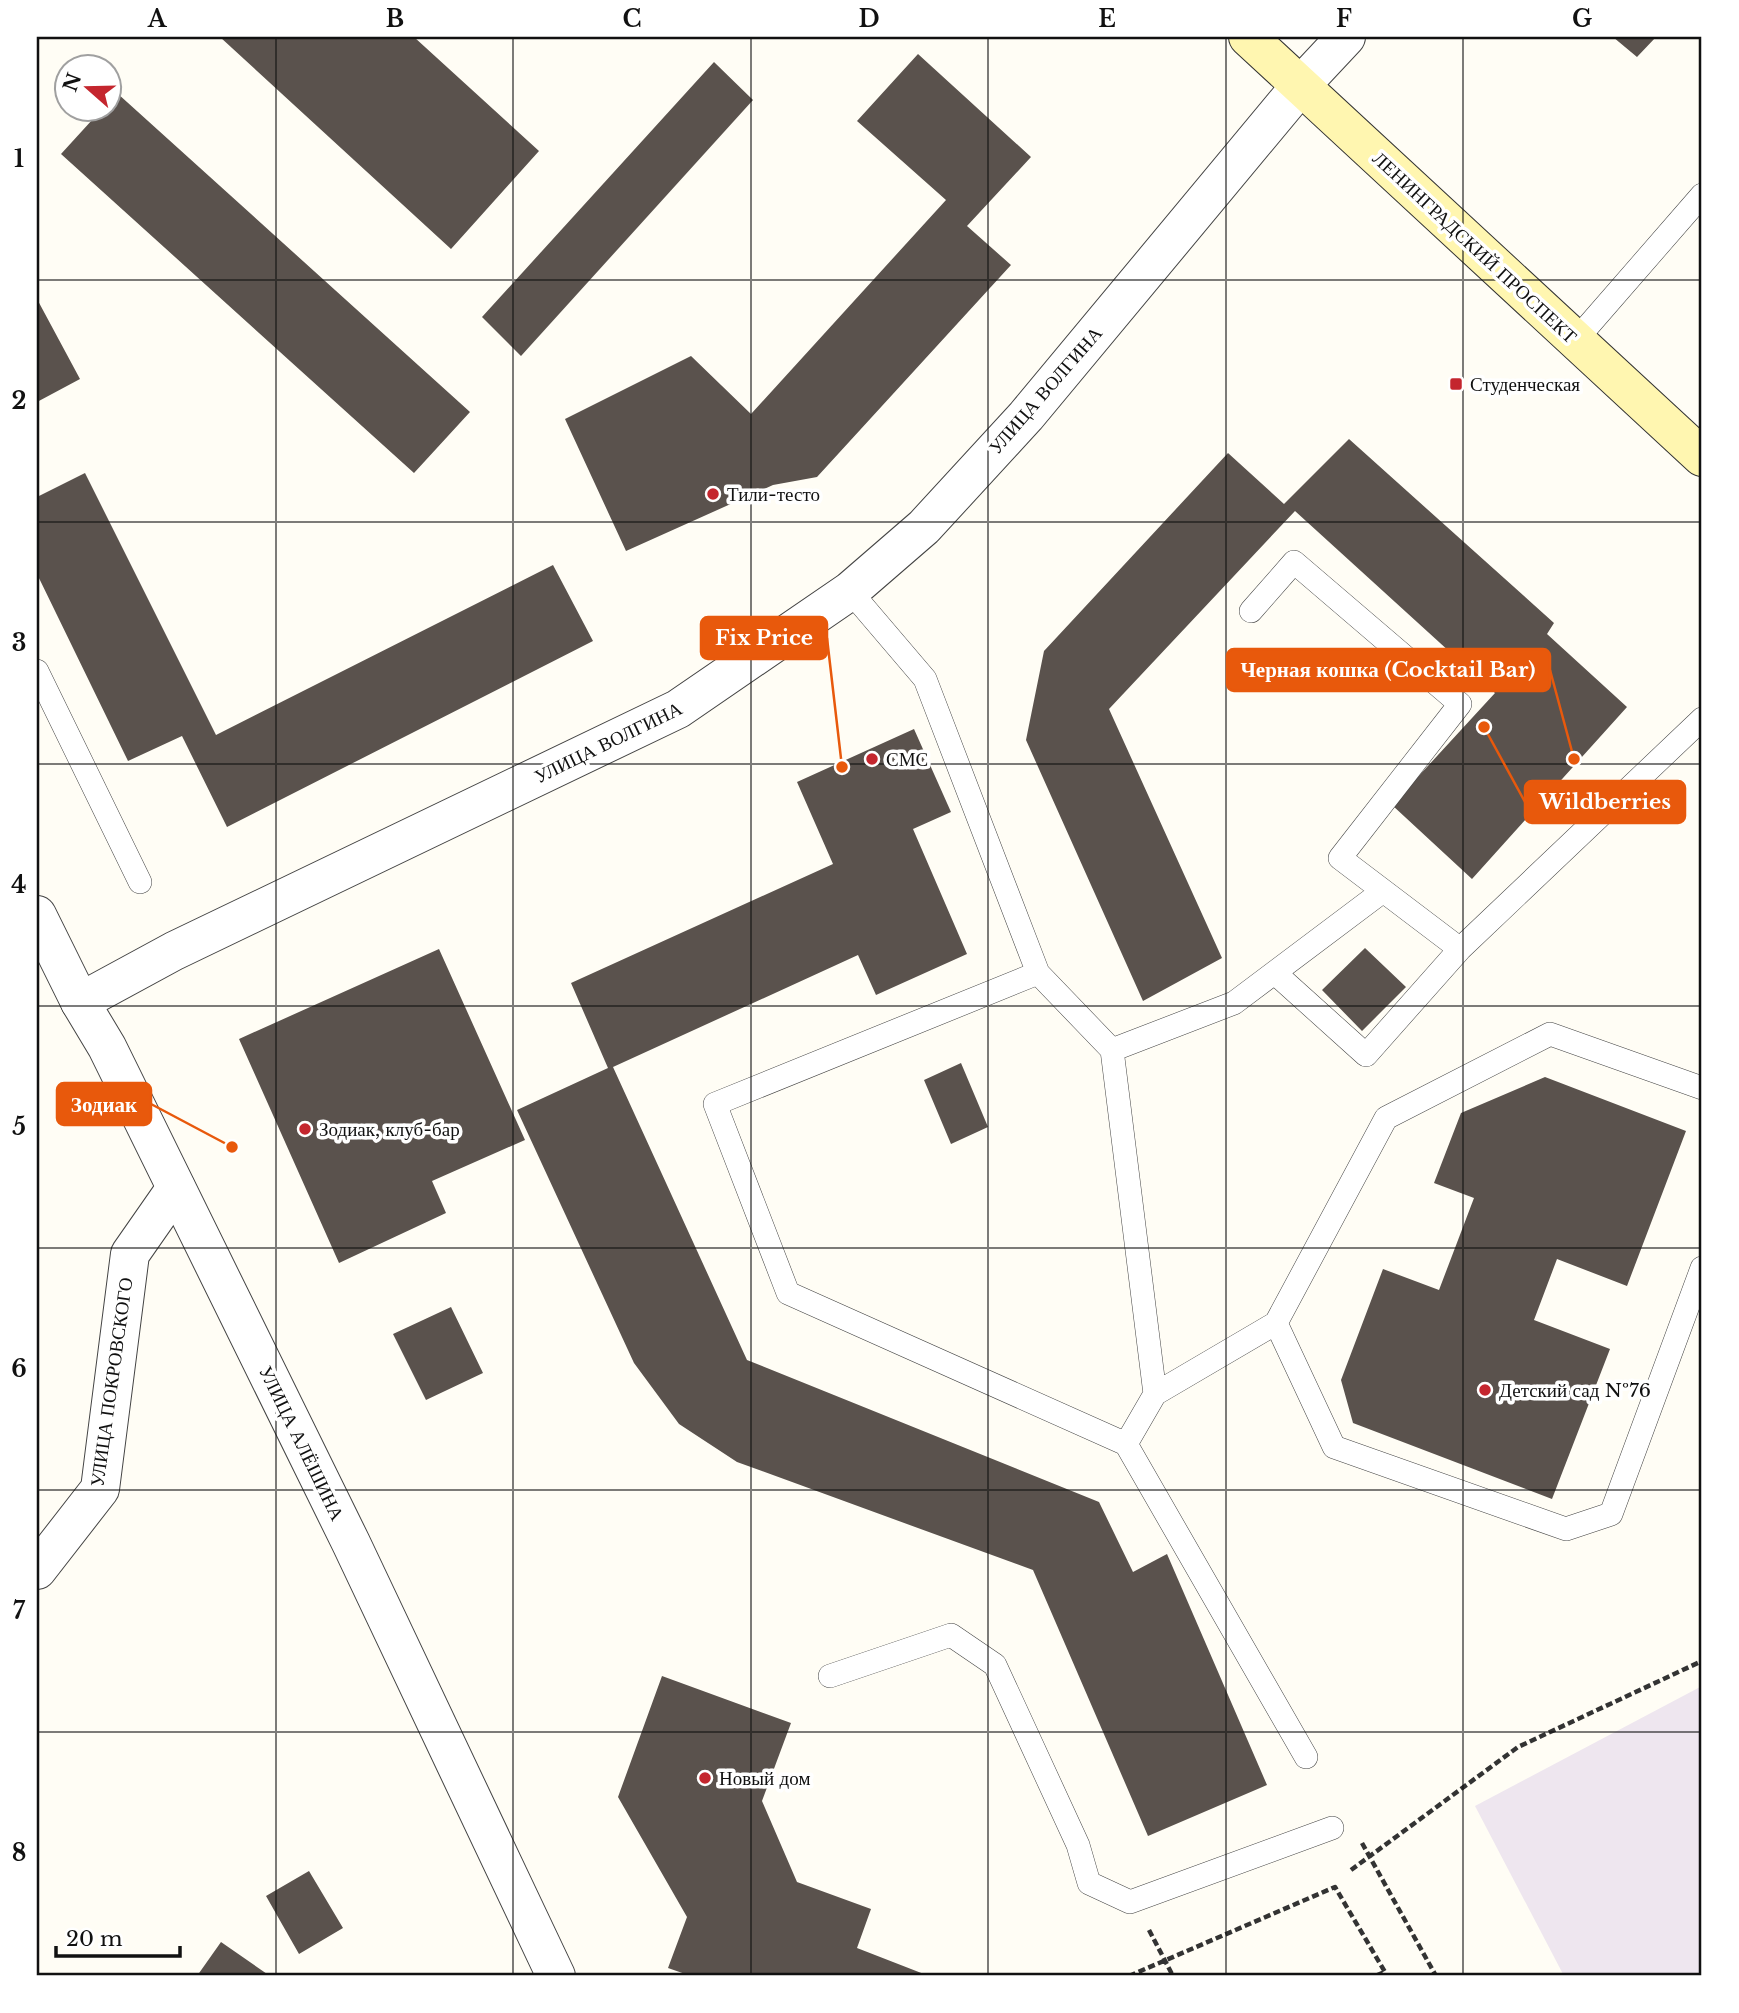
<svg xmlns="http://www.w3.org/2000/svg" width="1739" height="2013" font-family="'Libre Baskerville',serif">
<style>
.industrial{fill:#eee6ef}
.building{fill:#5a524d}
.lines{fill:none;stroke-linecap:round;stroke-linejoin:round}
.service-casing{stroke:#444;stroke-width:24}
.minor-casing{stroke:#444;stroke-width:40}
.tertiary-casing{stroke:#444;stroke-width:40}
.secondary-casing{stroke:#333;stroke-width:40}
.path{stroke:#333;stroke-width:4.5;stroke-dasharray:7 3.5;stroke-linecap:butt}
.service{stroke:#fff;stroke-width:23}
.minor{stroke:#fff;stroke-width:38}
.tertiary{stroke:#fff;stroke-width:38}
.secondary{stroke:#fff6b0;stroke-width:38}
.grid{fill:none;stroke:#111;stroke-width:2;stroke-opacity:0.55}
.poi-dot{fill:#c4262e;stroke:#fff;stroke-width:2.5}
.labels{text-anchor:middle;stroke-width:7;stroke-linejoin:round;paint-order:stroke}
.street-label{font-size:19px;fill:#111;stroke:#fff}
.poi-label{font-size:19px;fill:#111;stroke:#fff;text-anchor:start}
.leader{fill:none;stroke:#e8590c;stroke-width:2.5}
.callout-dot{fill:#e8590c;stroke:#fff;stroke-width:2.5}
.callout{fill:#e8590c;stroke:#e8590c;stroke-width:2.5}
.callout-label{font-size:21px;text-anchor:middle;font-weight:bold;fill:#fff}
.neatline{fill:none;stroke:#111;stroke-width:2.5}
.grid-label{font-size:23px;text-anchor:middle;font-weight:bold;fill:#111}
</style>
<rect width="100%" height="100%" fill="#fffdf5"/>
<path class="industrial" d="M1702,1686v290h-138l-89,-170z"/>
<path class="building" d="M220,37h194l125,114 -88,98z
M1613,37h43l-19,20z
M918,54l113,103 -64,69 44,39 -194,212 -44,8 -147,66 -61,-132 126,-63 60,58 195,-214 -89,-79z
M714,62l39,38 -232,256 -39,-39z
M117,93l353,319 -56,61 -353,-319 42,-46h5v-6z
M37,299l43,80 -43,23z
M1349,439l205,184 -7,11 80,73 -155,172 -80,-74 103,-112 -200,-182 -186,198 113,249 -79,43 -117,-261 18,-89 184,-198 56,51z
M85,473l131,262 337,-170 40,76 -366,186 -45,-91 -54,25 -91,-187v-77z
M914,729l37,83 -38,17 54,125 -91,41 -18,-40 -245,112 134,293 352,142 34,70 34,-18 100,231 -119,51 -115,-266 -296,-108 -58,-38 -45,-61 -117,-253 91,-42 -37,-85 262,-119 -36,-82z
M1365,948l41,39 -44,44 -40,-41z
M439,949l86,191 -93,41 14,32 -107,50 -100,-224z
M961,1063l27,64 -37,17 -27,-64z
M1545,1077l141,54 -59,155 -70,-27 -23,61 76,29 -58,150 -199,-76 -12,-43 42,-111 56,21 35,-92 -40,-15 27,-70z
M451,1307l32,66 -57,27 -33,-66z
M662,1676l129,47 -29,78 35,81 74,27 -14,39 72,28h-238l-23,-8 19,-51 -69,-120z
M309,1871l34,57 -44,26 -33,-58z
M221,1942l49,34h-73z"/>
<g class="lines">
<g class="service-casing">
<path id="service" d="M1575,341l127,-146
M850,591l75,88 113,294 -323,131 73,189 338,151 180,313
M1251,611l43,-49 166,142 -120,154 120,91 242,-230
M37,671l103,211
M1038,973l74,77 122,-47 149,-112
M1276,974l90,81 94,-106
M1112,1050l43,344 -29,50
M1276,1323l110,-205 164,-84 152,54
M1155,1394l121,-71 58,124 232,82 45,-15 91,-246
M830,1676l121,-41 44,30 83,180 11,38 41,19 202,-74"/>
</g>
<g class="minor-casing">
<path id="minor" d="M80,1002l94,-51 504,-242 172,-118 74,-64 102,-111 276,-332 44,-47
M37,1570l63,-81 30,-235 46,-66"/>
</g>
<g class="tertiary-casing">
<path id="tertiary" d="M37,915l43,87 27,45 244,496 205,433"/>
</g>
<g class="secondary-casing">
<path id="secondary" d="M1248,37l454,420"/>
</g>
<path class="path" d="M1362,1843l74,133
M1351,1870l167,-123 184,-86
M1149,1930l24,46
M1129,1976l206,-89 50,85 -10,4"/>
<use href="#service" class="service"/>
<use href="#minor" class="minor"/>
<use href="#tertiary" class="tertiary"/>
<use href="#secondary" class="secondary"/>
</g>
<path class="grid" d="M276,37v1939M513,37v1939M751,37v1939M988,37v1939M1226,37v1939M1463,37v1939M37,280h1665M37,522h1665M37,764h1665M37,1006h1665M37,1248h1665M37,1490h1665M37,1732h1665"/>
<g class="poi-dot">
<rect x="1449" y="377" width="14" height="14" rx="3.5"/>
<circle cx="713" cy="494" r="7"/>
<circle cx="872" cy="759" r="7"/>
<circle cx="305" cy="1129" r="7"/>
<circle cx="1485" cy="1390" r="7"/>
<circle cx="705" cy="1778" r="7"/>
</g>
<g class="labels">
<g class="street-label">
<text transform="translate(1475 247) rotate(43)" y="7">ЛЕНИНГРАДСКИЙ ПРОСПЕКТ</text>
<text transform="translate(1045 390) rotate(-49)" y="7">УЛИЦА ВОЛГИНА</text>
<text transform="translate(608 742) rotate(-26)" y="7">УЛИЦА ВОЛГИНА</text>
<text transform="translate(111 1382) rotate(-82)" y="7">УЛИЦА ПОКРОВСКОГО</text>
<text transform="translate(302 1443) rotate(64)" y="7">УЛИЦА АЛЁШИНА</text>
</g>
<g class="poi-label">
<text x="1470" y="391">Студенческая</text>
<text x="727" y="501">Тили-тесто</text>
<text x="886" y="766">СМС</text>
<text x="319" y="1136">Зодиак, клуб-бар</text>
<text x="1499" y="1397">Детский сад №76</text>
<text x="719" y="1785">Новый дом</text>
</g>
</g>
<path class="leader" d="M842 767L827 638M1574 759L1550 670M1484 727L1525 802M232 1147L151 1104"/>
<g class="callout-dot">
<circle cx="842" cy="767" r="7"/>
<circle cx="1574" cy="759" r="7"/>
<circle cx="1484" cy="727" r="7"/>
<circle cx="232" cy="1147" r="7"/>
</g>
<g class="callout">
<rect x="701" y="617" width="126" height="42" rx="7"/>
<rect x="1227" y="649" width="323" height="42" rx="7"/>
<rect x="1525" y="781" width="160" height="42" rx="7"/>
<rect x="57" y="1083" width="94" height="42" rx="7"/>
</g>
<g class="callout-label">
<text x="764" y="645">Fix Price</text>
<text x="1388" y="677">Черная кошка (Cocktail Bar)</text>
<text x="1605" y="809">Wildberries</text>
<text x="104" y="1112">Зодиак</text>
</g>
<rect width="1739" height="2013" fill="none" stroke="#ffffff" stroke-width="77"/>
<g transform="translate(88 88) rotate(290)"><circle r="33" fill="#ffffff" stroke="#a0a0a0" stroke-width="2"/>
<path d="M0-5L12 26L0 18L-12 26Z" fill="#c4262e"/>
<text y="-10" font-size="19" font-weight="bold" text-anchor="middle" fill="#111111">N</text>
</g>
<path d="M56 1946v10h124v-10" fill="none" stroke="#111111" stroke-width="3.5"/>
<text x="66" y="1946" font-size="21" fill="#111111" stroke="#ffffff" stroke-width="5" paint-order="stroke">20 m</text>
<rect x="38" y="38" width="1662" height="1936" class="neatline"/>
<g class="grid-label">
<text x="157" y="27">A</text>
<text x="395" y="27">B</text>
<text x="632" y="27">C</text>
<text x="869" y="27">D</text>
<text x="1107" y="27">E</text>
<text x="1344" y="27">F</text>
<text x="1582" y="27">G</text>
<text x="19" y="167">1</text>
<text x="19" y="409">2</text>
<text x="19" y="651">3</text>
<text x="19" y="893">4</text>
<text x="19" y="1135">5</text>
<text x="19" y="1377">6</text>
<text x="19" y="1619">7</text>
<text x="19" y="1861">8</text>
</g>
</svg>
